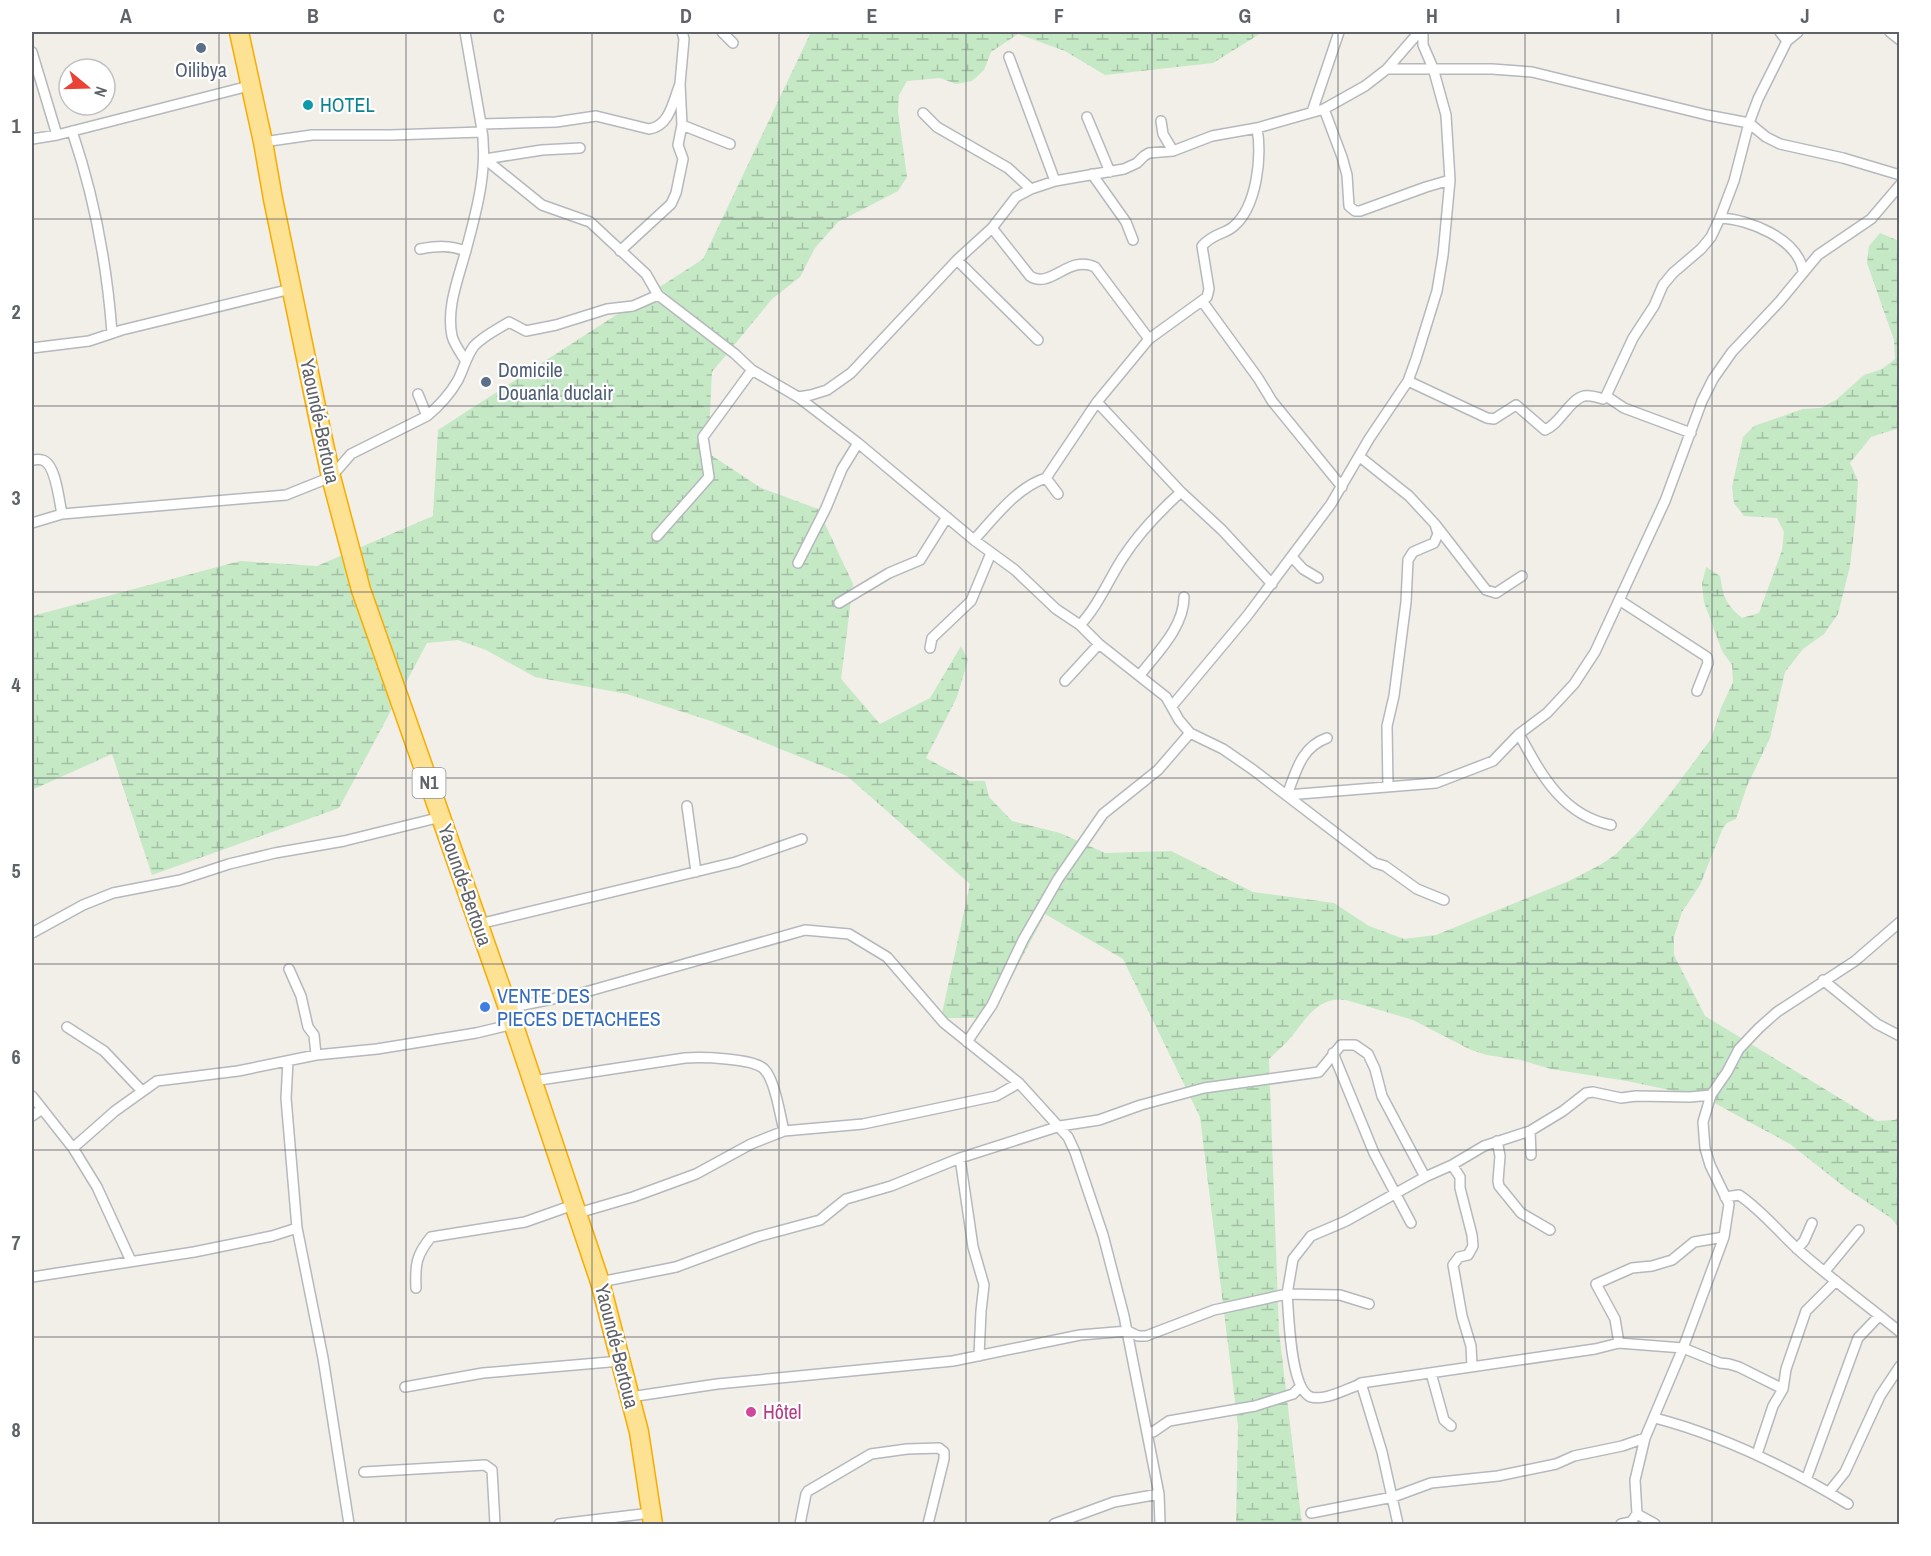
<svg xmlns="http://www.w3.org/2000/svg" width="1931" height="1556" font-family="'Archivo Narrow',sans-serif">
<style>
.wetland{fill:url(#wetland-marsh)}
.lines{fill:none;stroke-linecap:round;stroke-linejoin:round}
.street-casing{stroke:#b5b8bc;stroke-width:12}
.highway-casing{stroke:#f9ab00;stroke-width:21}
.street{stroke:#fff;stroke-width:9}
.highway{stroke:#fde293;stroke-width:18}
.grid{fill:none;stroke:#5f6368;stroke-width:1.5;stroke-opacity:0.55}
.service-dot{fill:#5c6f8a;stroke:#fff;stroke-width:2}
.culture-dot{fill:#0f9aa8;stroke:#fff;stroke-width:2}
.shop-dot{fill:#3f7fe0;stroke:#fff;stroke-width:2}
.hotel-dot{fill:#d1479c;stroke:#fff;stroke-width:2}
.labels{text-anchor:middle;stroke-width:4.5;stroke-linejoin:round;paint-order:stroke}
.shield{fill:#fff;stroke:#8f9295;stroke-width:1.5}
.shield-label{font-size:18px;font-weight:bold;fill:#5f6368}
.service-label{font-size:20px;fill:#4e5e75;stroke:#fff}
.culture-label{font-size:20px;fill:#0d838f;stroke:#fff;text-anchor:start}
.street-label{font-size:20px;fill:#5f6368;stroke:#fff}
.shop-label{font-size:20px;fill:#366cbe;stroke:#fff;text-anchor:start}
.hotel-label{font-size:20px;fill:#b23c85;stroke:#fff;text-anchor:start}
.neatline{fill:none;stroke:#5f6368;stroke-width:2}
.grid-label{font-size:20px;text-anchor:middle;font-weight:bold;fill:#5f6368}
</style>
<defs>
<pattern id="wetland-marsh" width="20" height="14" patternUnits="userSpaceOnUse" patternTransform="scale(1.5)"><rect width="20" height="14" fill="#c5e8c5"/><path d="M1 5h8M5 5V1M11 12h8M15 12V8" fill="none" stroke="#a3c0a4"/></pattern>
</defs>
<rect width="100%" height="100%" fill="#f1efe8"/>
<path class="wetland" d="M811,32h414c14,5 24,0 38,0l-50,31 -108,12 -40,-24 -47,-17 -27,18 -7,18 -12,11 -16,3 -16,-6 -33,3 -8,14 -1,16 9,66 -9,14 -60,31 -23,26 -15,29 -28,22 -60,73 -4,81 53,35 57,21 35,75 -12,95 39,45 50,-26 31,-52 7,14 -11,37 -31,61 43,23h16l4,16 23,24 48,12 45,20 66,-2 82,41 81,11 35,23 35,13 32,-4 133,-54 31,-16 15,-10 24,-24 31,-37 41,-55 10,-31 12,-26 -1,-17 -10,-14 -18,-49 -2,-18 4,-17 14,9c3,20 6,29 22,42l17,-5 23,-63 2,-18 -7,-14 -33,-2 -10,-13 -2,-16 11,-50 11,-11 49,-17 18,-1 15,-8 28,-25 18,-6 13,-10 -1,-19 -27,-77 2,-17 11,-13 19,8v187l-28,9 -21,26 8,18 -2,33 -6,52 -12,48 -14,20 -21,15 -18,23 -15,66 -23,48 -11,33 -9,4 -5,7 -22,55 -18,27 -8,25v18l31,61 172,105 18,-1 4,-4v112l-8,-10 -44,-29 -57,-45 -96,-52 -20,-1 -47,-10 -76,-12 -30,-9 -34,-5 -16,-5 -58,-30 -67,-20c-30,-5 -42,23 -59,42 -6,6 -12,11 -18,17l10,273 23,192h-66l2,-98 -38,-309 -77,-158 -78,-45 -55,104h-49l29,-134 -123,-108 -133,-54 -87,-28 -92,-17 -49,-27 -28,-10 -31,3 -88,165 -187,67 -40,-121 -80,36v-174l208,-55 77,5 116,-50 5,-86 265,-171z"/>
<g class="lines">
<g class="street-casing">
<path id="street" d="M465,32l16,92 75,-2 40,-6 53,13c21,-3 24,-28 31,-45
M722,32l11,11
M1780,32l7,9
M1890,32l10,8
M32,52l25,83
M1009,57l46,124
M1387,69h105l40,3 175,43 42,8 17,14 14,7 63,14 57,17
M1324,109l18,48 5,18 2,31 6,5h5l66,-24 24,-7
M1312,112l27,-80
M923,113l14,14 71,41 23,21
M1087,117l23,55
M1161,121l2,13 10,17
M682,125l48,19
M72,131c22,65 35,134 40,202
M32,139l25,-4 192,-49
M263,142l49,-7h79l91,-3
M485,159l57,46 48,17 56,52 12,21 77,59 17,16 46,27 60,46 116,97 41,30 41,39 24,16 19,19 67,53 13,23 11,13 33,16 29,20 123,94 10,3 32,23 27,11
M485,159l57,-9 38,-2
M1092,174l34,48 7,18
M1720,218c29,1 78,21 83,53
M992,228l38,48c20,14 39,-22 65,-9l54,72
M420,249c18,-3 29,-4 46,2
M620,251l51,-47 5,-11 7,-34 -5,-14 4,-20 -2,-41 4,-45 -2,-7
M957,260l81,80
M1202,301l56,77 14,23 70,86
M32,348l57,-7 33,-11 169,-41
M465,360c-5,-8 -11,-16 -13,-24 -6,-29 7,-59 14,-86 11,-40 23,-85 15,-126
M1408,381l79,37 7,1 22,-14 29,25c15,-6 25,-31 39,-34 6,-1 13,1 19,3l3,-3 18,12 67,25
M418,394l9,22
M1606,396l27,-58 21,-32 9,-21 10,-12 28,-24 10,-12 9,-19 14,-37 15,-58 9,-24 29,-58 11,-9
M798,397l13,-2 16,-5 24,-17 106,-113 35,-32 24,-31 15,-8 24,-8 69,-12 13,-6 7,-7 5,-3 24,-2 39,-15 45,-8 67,-19 41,-23 22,-17 32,-37
M1097,402l84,90 41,38 50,54
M1360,457l49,39 26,28 51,66 10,3 26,-17
M32,460c3,0 6,-1 10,0 14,3 17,41 20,54
M1046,478l12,16
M32,523l30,-9 224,-19 45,-18 20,-23 76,-38c12,-10 23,-22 31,-36 6,-12 8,-23 16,-34 9,-10 24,-17 35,-24l17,9 30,-6 51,-16 26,-3 25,-11
M657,536l52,-59 -6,-40 49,-67
M974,540c20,-22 43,-53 72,-62l51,-76 52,-63 58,-42 2,-8 -7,-43c13,-14 22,-11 32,-20 23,-20 28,-69 23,-98
M1293,558l10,11 15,9
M798,563l28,-55 16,-39 16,-26
M1619,600l88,57 1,6 -11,28
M839,603l50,-30 31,-13 27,-43
M1080,625c18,-19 28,-44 42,-66 16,-25 38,-48 59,-67
M930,648l2,-10 39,-37 20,-48
M1140,675c17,-22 44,-48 44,-78
M1065,681l34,-37
M1172,706l75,-90 84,-112 38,-65 39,-58 8,-22 21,-68 6,-36 7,-75 -4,-65 -13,-47 -10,-23v-13
M1519,734c22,40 43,81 92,91
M1388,787l-1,-61 7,-30 12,-94 2,-42 5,-8 21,-9 4,-9 -3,-10
M1287,795l149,-12 57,-22 26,-27 28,-21 27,-29 21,-32 70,-151 37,-100 11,-22 19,-27 48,-51 38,-46 53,-36 29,-34
M1287,795c9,-23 14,-48 40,-57
M687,806l9,66
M479,924l257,-62 66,-23
M32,933l51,-28 30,-12 67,-13 49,-16 46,-11 69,-12 97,-24
M289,969l12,27 7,31 6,8 2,20
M1823,980l54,44 23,12
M508,1008l74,-15 223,-63 44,4 38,23 57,66 75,60 49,54 7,15 28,83 21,81 35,178 1,30
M67,1027l37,24 38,40
M967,1042l25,-37 31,-65 35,-61 45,-65 55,-44 32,-37
M1333,1053l41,100 37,70
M533,1081l152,-23c16,-1 68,0 79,11 11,11 16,46 20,62
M1711,1095l-21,2 -54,-1 -15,2 -28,-6 -7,1 -23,18 -33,20 -46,15 -32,19 -27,12 -79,44 -35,15 -18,23 -6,35c2,20 3,96 24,103 13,4 33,-7 45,-11l5,-3 234,-34 24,-6 64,5 37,15 9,1 10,3 44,22
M32,1096l41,52 24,39 34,74
M32,1116l10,-7
M1530,1131l1,24
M1497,1141l3,15 -2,25 1,5 22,27 29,17
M73,1148l42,-37 42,-30 81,-10 78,-16 61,-6 99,-16 38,-9
M960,1158l13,89 11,38 -3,26 -2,45
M1452,1165l8,12v11l12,47 1,11 -5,9 -9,2 -6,8 9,51 9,30 1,20
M1725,1197l14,-2c24,16 42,40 64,59 31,27 65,52 97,78
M578,1213l55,-16 63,-23 55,-30 33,-13 79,-7 133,-28 23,-13
M297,1228l26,130 26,166
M1797,1249l7,-8 8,-18
M1825,1271l34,-41
M32,1277l162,-25 78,-16 25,-8 -11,-130 2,-37
M600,1282l76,-15 81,-30 63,-17 26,-21 45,-13 69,-28 100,-32 39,-6 42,-15 63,-17 115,-16 22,-27h14l13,9 7,15 7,27 43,81
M416,1288c-1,-23 0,-33 15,-51l94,-15 51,-18
M1619,1343l-4,-24 -19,-35 36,-16 20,-2 20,-6 22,-18 30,-5
M1431,1373l13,47 7,6
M1361,1383l21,69 16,72
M405,1387l78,-14 138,-12
M630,1397l87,-13 236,-23 127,-26 48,-4 10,5h8l68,-26 73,-16 53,1 29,9
M1655,1418c69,18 132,49 193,86
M1148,1432h5l16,-11 86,-15 38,-12 7,-7
M1757,1454l16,-48 10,-17 3,-20 20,-58 30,-30
M364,1472l121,-7 7,5 3,54
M1806,1480l52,-142 21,-22
M1829,1492l16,-20 35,-76 20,-30
M1311,1513l82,-16 38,-14 67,-7 58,-12 18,-8 48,-10 23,-8
M559,1524l92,-11
M800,1524l6,-30 2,-3 63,-37 36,-5 32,-1 5,4v7l-16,65
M1054,1524l60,-22 45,-8
M1621,1524l10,-2 6,-8
M1655,1524l-18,-10 -2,-34 10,-42 38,-90 41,-111 5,-33 -19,-39 -5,-17 -2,-26 8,-27 16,-23 12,-23 20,-21 18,-16 78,-51 45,-39"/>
</g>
<g class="highway-casing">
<path id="highway" d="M239,32l24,110 10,57 46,222 12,56 30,113 147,418 92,274 39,150 14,92"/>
</g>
<use href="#street" class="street"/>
<use href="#highway" class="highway"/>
</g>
<path class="grid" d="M219,32v1492M406,32v1492M592,32v1492M779,32v1492M966,32v1492M1152,32v1492M1338,32v1492M1525,32v1492M1712,32v1492M32,219h1868M32,406h1868M32,592h1868M32,778h1868M32,964h1868M32,1150h1868M32,1337h1868"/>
<g class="service-dot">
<circle cx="201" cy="48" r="6"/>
<circle cx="486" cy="382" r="6"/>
</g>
<circle class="culture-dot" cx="308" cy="105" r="6"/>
<circle class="shop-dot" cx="485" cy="1007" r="6"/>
<circle class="hotel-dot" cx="751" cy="1412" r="6"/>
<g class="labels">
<rect class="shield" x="412.5" y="768" width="33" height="30" rx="4.5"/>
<g class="shield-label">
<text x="429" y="789">N1</text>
</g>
<g class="service-label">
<text x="201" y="77">Oilibya</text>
<text x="498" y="377" text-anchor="start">Domicile<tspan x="498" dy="23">Douanla duclair</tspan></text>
</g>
<g class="culture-label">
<text x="320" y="112">HOTEL</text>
</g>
<g class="street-label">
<text transform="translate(320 421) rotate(78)" y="7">Yaoundé-Bertoua</text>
<text transform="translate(465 885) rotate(71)" y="7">Yaoundé-Bertoua</text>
<text transform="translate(617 1346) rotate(76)" y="7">Yaoundé-Bertoua</text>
</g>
<g class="shop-label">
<text x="497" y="1003">VENTE DES<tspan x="497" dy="23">PIECES DETACHEES</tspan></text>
</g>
<g class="hotel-label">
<text x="763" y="1419">Hôtel</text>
</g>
</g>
<rect width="1931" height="1556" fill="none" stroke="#ffffff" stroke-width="66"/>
<g transform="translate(87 87) rotate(109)"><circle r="28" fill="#ffffff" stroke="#bfc1c3" stroke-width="1.5"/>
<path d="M0-4.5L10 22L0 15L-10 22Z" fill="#ea4335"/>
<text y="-9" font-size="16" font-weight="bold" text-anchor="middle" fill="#5f6368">N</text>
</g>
<rect x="33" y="33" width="1865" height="1490" class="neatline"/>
<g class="grid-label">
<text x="126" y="23">A</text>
<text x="313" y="23">B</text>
<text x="499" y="23">C</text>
<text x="686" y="23">D</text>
<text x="872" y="23">E</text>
<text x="1059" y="23">F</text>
<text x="1245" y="23">G</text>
<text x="1432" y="23">H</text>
<text x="1618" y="23">I</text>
<text x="1805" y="23">J</text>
<text x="16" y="133">1</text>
<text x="16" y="319">2</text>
<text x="16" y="505">3</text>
<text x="16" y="692">4</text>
<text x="16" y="878">5</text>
<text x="16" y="1064">6</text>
<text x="16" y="1250">7</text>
<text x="16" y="1437">8</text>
</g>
</svg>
